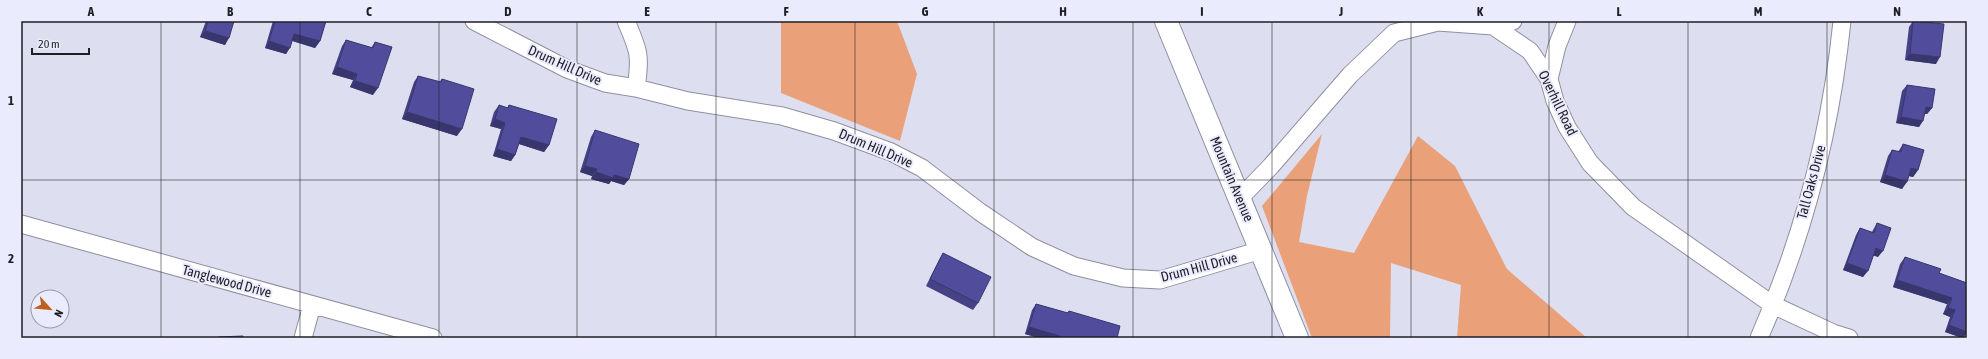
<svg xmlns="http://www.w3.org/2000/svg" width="1988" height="359" font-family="'Asap Condensed',sans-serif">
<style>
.green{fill:#eaa179}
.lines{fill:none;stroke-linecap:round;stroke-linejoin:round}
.street-casing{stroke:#8f90a0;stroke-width:19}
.secondary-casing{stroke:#8f90a0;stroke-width:24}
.street{stroke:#fff;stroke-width:17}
.secondary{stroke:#fff;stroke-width:22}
.wall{fill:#464286}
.shaded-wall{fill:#39366d}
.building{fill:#514d9c;stroke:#39366d}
.grid{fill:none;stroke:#1e1f25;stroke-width:1;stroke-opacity:0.55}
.labels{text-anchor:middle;stroke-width:4;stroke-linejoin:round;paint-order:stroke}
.street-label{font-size:14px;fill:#1e1f25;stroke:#eaebfd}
.neatline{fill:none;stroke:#1e1f25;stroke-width:1.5}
.grid-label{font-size:13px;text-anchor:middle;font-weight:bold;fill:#1e1f25}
</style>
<rect width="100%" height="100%" fill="#dddeef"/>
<path class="green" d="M781,21h116l20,53 -17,67 -119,-48z
M1322,134l-15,62 -8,46 55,11 64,-117 37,30 52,103 80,69h-130l4,-53 -70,-22 -1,75h-78l-50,-132z"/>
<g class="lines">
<g class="street-casing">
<path id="street" d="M474,21l93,48 38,14 31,5 52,13 94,15 52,15 57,21 31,16 58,44 52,35 42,19 49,12 37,2 101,-30
M626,21c13,30 15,35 10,67
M1493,26l20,-5
M1549,79l8,-33 10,-25
M1240,198l31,-32 79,-91 44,-42 44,-11 55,4 37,25 19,28 6,22 12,26 23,36 43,44 140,98 60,28 16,5
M21,224l412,114
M303,338l9,-33
M1759,338c44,-100 72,-208 83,-317"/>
</g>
<g class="secondary-casing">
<path id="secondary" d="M1166,21l131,317"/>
</g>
<use href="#street" class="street"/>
<use href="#secondary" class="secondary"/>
</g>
<path class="wall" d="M206,21h28l-9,24 -25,-8z
M273,21h53l-6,20 -5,7 -23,-7 -6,13 -21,-6z
M1913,21l23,43 -31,-4 4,-33z
M346,40l25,8 4,-6 -2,53 -23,-8 3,-7 -21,-6 10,-28z
M418,76l21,6 3,-3 15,57 -55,-17 12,-37z
M1907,85l25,23 -5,6h-2l-6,13 -23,-4 6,-32z
M499,105l8,3 2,-3 40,40 -5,7 -25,-8 -4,11 -4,6 -18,-5 8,-27 -11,-3 4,-14z
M595,130l34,49 -5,6 -13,-4 -2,3 -18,-5 1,-3 -12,-4 11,-35z
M1903,144l15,26 -5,7 -5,-1 -6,13 -22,-7 8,-26 4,-6 6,2z
M1877,223l1,34 -5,-2 -10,22 -20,-7 13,-35 4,-7 12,4 1,-2z
M943,253l35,50 -5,7 -47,-24 13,-26z
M1905,257l34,16 28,10v50l-4,5 -18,-6 5,-15 -7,-3 4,-10 -54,-17 7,-23z
M1036,304l31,9 2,-2 48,27h-78l-14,-4 7,-24z"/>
<path class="shaded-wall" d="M205,31l24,7 -4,7 -25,-8z
M294,34l26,7 -5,7 -25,-8z
M269,41l21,7 -4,6 -21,-6z
M1910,54l30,3 -4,7 -31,-4z
M337,67l20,7 -4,6 -21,-6z
M355,81l23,7 -5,7 -23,-8z
M1926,107l6,1 -5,6 -6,-1z
M407,112l55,17 -5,7 -55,-17z
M1901,117l22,4 -4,6 -23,-4z
M495,119l10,4 -4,6 -11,-3z
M521,137l28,8 -5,7 -28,-9z
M497,149l18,6 -4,6 -18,-5z
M585,166l12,3 -5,7 -12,-4z
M1911,168l7,2 -5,7 -7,-2z
M596,172l18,3 15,4 -5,6 -13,-4 -2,3 -18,-5z
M1885,175l22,7 -5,7 -22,-7z
M1876,248l7,3 -5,6 -6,-2z
M1847,263l21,8 -5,6 -20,-7z
M1897,280l55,18 -5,6 -54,-17z
M1948,308l7,2 -5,7 -7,-3z
M1949,325l18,7v1l-4,5h-1l-17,-6z
M1029,327l31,9 -1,2h-20l-14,-4z"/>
<path class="building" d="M208,21h26l-5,17 -24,-7z
M275,21h51l-6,20 -26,-7 -4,14 -21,-7z
M1913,21l31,3 -4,33 -30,-3z
M346,40l27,8 2,-6 17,5 -14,41 -23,-7 2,-7 -20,-7z
M418,76l23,6 1,-3 32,10 -12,40 -55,-17z
M1907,85l28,4 -3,19 -6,-1 -3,14 -22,-4z
M499,105l9,3 1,-3 48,14 -8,26 -28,-8 -6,18 -18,-6 8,-26 -10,-4z
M595,130l44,14 -10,35 -15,-4 -1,3 -17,-6 1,-3 -12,-3z
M1903,144l21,6 -6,20 -7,-2 -4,14 -22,-7 7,-25 9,2z
M1877,223l14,5 -8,23 -7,-3 -8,23 -21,-8 13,-35 14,5z
M943,253l48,24 -13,26 -48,-24z
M1905,257l36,12 -2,4 28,10v49l-18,-7 6,-15 -7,-2 4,-10 -55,-18z
M1036,304l32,9 1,-2 51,15 -3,12h-58l1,-2 -31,-9z
M243,336v2h-25v-1z"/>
<path class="grid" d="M161,21v317M300,21v317M439,21v317M577,21v317M716,21v317M855,21v317M994,21v317M1133,21v317M1272,21v317M1411,21v317M1549,21v317M1688,21v317M1827,21v317M21,180h1946"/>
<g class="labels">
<g class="street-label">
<text transform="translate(565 65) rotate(24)" y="5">Drum Hill Drive</text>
<text transform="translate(1558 103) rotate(64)" y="5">Overhill Road</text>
<text transform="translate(876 148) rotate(23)" y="5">Drum Hill Drive</text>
<text transform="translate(1232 179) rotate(67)" y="5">Mountain Avenue</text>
<text transform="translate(1811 182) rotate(-75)" y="5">Tall Oaks Drive</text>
<text transform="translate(1199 267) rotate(-15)" y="5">Drum Hill Drive</text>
<text transform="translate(227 281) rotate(15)" y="5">Tanglewood Drive</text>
</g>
</g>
<rect width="1988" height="359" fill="none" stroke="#eaebfd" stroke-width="44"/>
<g transform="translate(50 309) rotate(117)"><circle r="19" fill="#eaebfd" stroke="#9899a7"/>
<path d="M0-3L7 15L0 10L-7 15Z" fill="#c05f1d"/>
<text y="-6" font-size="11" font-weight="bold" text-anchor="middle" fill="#1e1f25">N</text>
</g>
<path d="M32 48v6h57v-6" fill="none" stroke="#1e1f25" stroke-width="2"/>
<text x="38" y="48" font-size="12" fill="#1e1f25" stroke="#eaebfd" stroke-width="3" paint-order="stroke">20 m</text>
<rect x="22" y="22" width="1944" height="315" class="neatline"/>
<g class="grid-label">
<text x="91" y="16">A</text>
<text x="230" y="16">B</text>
<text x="369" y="16">C</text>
<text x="508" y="16">D</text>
<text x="647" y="16">E</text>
<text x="786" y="16">F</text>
<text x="925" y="16">G</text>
<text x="1063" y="16">H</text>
<text x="1202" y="16">I</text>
<text x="1341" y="16">J</text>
<text x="1480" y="16">K</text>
<text x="1619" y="16">L</text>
<text x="1758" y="16">M</text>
<text x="1897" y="16">N</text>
<text x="11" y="105">1</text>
<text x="11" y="263">2</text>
</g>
</svg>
